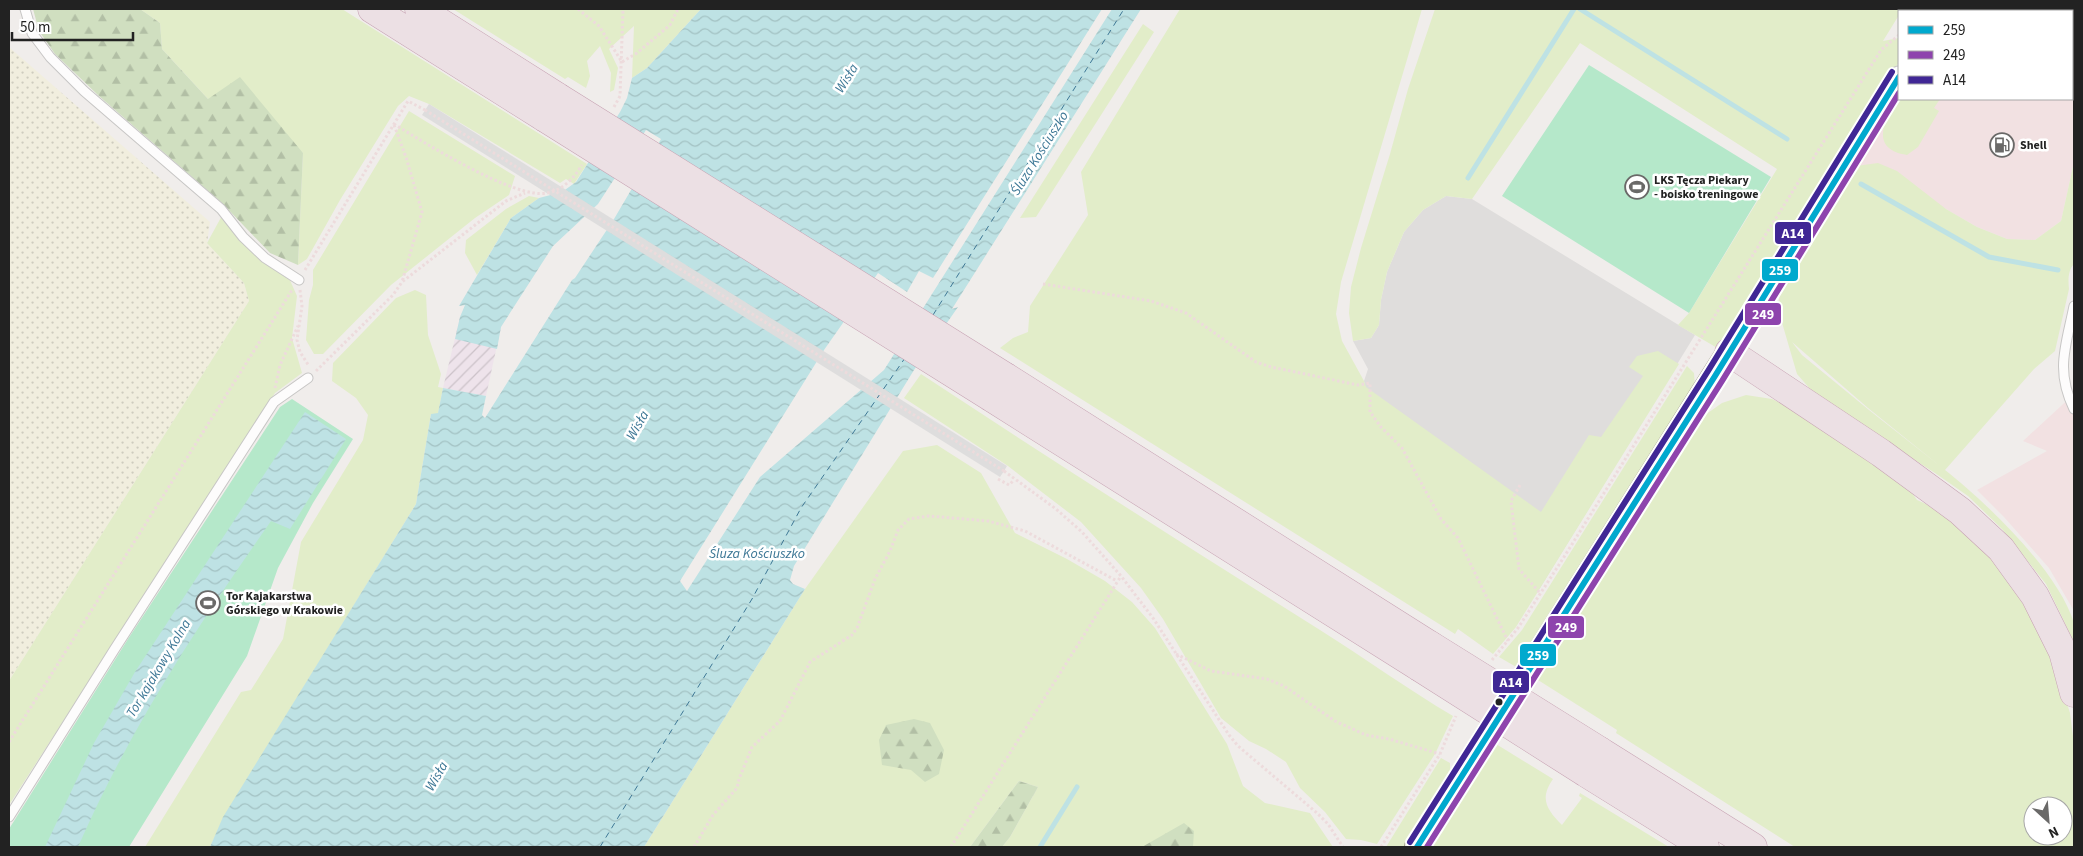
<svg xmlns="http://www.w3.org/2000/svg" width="2083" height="856" font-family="'Source Sans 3',sans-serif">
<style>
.residential{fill:#dfdddc}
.commercial{fill:#f2e1e2}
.industrial{fill:url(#industrial-furrows)}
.farmland{fill:url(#farmland-dots)}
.grass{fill:#e2edc9;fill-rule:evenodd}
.forest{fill:url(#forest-firs)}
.pitch{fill:#b5e8ca}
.water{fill:url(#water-waves)}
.pier{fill:#dedddd}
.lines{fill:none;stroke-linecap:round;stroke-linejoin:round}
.stream{stroke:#bee2e4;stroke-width:5}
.ferry{stroke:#3e7896;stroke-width:1;stroke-dasharray:6 5;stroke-linecap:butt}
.service-casing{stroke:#c7c6c5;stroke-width:11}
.tertiary-casing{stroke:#c7c6c5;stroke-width:23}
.secondary-casing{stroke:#9c9981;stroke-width:26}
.motorway-casing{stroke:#c6a1b2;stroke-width:29}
.path{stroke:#eddbdc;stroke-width:3;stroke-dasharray:2.5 2.5;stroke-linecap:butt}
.service{stroke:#fdfcfc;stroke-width:9}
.tertiary{stroke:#fdfcfc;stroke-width:21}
.secondary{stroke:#f5f4ed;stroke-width:24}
.motorway{stroke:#ece0e4;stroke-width:28}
.motorway-bridge-casing{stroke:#c6a1b2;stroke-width:29;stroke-linecap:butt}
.path-bridge{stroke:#eddbdc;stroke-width:3;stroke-dasharray:2.5 2.5;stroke-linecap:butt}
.motorway-bridge{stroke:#ece0e4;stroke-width:28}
.bus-1-casing{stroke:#fff;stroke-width:10}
.bus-2-casing{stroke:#fff;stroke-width:10}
.bus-3-casing{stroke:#fff;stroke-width:10}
.bus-1{stroke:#00a9ce;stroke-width:6}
.bus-2{stroke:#8e44ad;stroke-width:6}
.bus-3{stroke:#402795;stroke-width:6}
.bus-dot{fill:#222;stroke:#fff;stroke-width:2}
.labels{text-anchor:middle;stroke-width:5;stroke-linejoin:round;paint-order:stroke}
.poi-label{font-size:12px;font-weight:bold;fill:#222;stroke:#fff;text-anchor:start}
.water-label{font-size:14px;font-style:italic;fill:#3e7896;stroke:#fff}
.line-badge{stroke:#fff;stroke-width:2}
.badge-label{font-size:14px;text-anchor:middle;font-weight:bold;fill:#fff}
</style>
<defs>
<pattern id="industrial-furrows" width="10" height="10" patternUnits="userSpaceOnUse" patternTransform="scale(1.25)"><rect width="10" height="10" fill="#eee3eb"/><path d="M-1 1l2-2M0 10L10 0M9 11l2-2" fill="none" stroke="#ccc2c9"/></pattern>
<pattern id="farmland-dots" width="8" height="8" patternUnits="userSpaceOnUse" patternTransform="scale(1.25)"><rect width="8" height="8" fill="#f1eede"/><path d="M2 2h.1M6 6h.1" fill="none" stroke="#ceccbe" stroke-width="1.8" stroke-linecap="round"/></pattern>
<pattern id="forest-firs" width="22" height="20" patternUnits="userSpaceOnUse" patternTransform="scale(1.25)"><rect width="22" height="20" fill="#d0dfc0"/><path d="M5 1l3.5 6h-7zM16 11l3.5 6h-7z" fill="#b2bfa5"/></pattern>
<pattern id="water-waves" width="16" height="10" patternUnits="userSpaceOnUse" patternTransform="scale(1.25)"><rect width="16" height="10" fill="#bee2e4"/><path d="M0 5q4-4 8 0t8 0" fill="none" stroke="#a3c2c3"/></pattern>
</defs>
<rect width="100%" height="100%" fill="#f0edeb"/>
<path class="residential" d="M1446,196l26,3 223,136 -158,258 -167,-183 -6,-29 4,-12 -15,-28 18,-3 8,-13 2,-25 6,-28 17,-40 19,-22z"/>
<path class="commercial" d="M2072,95l2,2v65l-13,59 -26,19 -28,-1 -30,-12 -31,-18 -90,-43 29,-48 14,-19h173z
M2074,394v217l-25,-43 -45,-51 -27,-27 70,-39 -24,-10z"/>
<path class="industrial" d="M460,317l41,10 -15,69 -43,-8z"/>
<path class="farmland" d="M9,47l201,175 -3,21 37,40 5,18 -240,380z"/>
<path class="grass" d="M140,9h202l245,155 -13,20 -8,-5 -6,4 -131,-79 -20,-8 -11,10 -58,94 -33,59 -9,6 5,-112 -94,-53 -47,-51 -2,-26z
M453,9h248l-54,59 -15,10 2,-52 -25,23 9,19 -4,22 -4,2 1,-19 -11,-27 -13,15 3,15 -4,12 -18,-11 -3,2z
M1180,9h242l-81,273 -5,32 6,27 22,40 2,6 175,125 48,-77 12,2 42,-61 -14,-9 8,-11 21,-5 21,13 -163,263 -23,27 -35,-25 -3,5 -455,-286 13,-10 15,-6 2,-26 58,-91 -7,-43z
M1435,9h468l-4,2v4l-16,26 16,-3v24l-180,287 -41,-24 11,-12 88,-144 -197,-126 -108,156 -26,-3 -23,14 -19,22 -17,40 -6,28 -2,25 -8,13 -18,3 -4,-28 2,-26 10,-39 29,-94 18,-65z
M1959,9h115v88l-2,-2v-84h-115z
M1143,24l11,8 -118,185 -16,1z
M1899,95v4h41l-6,9 5,3 -21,36 -11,8c-40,-6 -21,-38 -8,-60z
M409,111l106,65 -6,19 -34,23 -84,67 -68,69h-9l-8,-14 3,-40 4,-15v-15z
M2074,162v102c-6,6 -6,16 -5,25l-14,62 -21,18 -89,101c42,33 113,101 129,153 1,6 0,13 0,19l-28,-58 -44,-55 -34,-33 -33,-23 -117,-75 -21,-24 -19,-65 2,-19 76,-124 22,-3 19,8 49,38 31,18 30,12 28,1 26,-19zM1792,342l76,66 72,58 -71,-56 -67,-55z
M529,196l10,2 -28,20 -34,57 -12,-22 1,-13 40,-31z
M224,212l65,66 8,18 -5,42 10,35 -27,20 -266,412v-124l240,-380 -5,-18 -37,-40z
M415,290l11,5 2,40 13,39 -3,13 5,1 -5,26h-7l-15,90 -192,313 -14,30h-65l96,-155 10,-2 32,-51 18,-97 62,-102 5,-25 -12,-17 -24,-17 1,-18 63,-65z
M1687,366l7,7 1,14 -177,281 -19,-11 23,-27z
M921,374c132,87 265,172 399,256 45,28 87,59 133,86l-18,38 -58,90 -16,-4 -15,-1 -21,-27 -25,-24 -14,-26 -20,-13 -17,-8 -28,-23 -58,-99 -22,-31 -60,-66 -73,-56 -104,-68z
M1746,395l26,4 38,18 93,63 14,20 36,16 36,34 38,53 28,63 15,47 4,31v103h-279l-179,-114 1,-3 -79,-50 164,-263 20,-14zM2033,806h30v30h-30z
M937,445l44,28 34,60 52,26 38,22 27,21 23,26 72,116 16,42 22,17 45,10 23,34h-331l8,-10 28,-50 -19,-6 -49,66h-326l161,-258 98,-138z
M1496,744l57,35c-14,20 -6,31 9,46l20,-27 -3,-2 1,-3 89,54h-238z
M1441,758l9,5v14l-44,70h-20z"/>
<path class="forest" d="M33,9h107l20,14 2,26 46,50 32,-22 63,76 -5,112 -28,-12 -48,-50 -123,-107 -44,-42 -16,-23z
M914,719l16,4 14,27 -5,24 -14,8 -14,-12 -29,-5 -3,-25 7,-15z
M1019,781l19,6 -28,50 -8,10h-32z
M1184,823l10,8 -1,16h-51z"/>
<path class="pitch" d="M1589,65l182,112 -82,136 -187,-117z
M292,399l61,40 -40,64 -35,65 -31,88 -118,191h-120v-18l119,-190 152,-232z"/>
<path class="water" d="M701,9h401l-169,269 -14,-7 -12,21 -29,-19 -54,77 -144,231 7,10 73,-114 124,-107 228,-361h29l-189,300 6,-2 -44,63 -120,196 -4,14 3,4 12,5 -161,258h-434l13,-30 193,-313 15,-90 7,-1 5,-25 43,8 -4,19 3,3 87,-138 3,-2 39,-59 47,-80 -15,-9 -48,74 -45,42 -52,81 -4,22 -42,-10 5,-22 5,-12 -6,1 52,-88 28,-20 23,-6 14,-10 44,-70 7,-14 5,-20 15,-10z
M305,412l41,27 -56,90 -19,-8c-74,106 -141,207 -193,326h-33l49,-104 41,-71z"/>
<path class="pier" d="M429,104l578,362 -3,5 -4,6 -578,-362z"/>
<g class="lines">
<path class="stream" d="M1580,9l207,130
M1468,178l106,-169
M1861,184l128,73 69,13
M1040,847l37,-60"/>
<path class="ferry" d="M933,315l191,-306
M600,847l152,-248 49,-91 104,-150"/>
<g class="service-casing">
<path id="service" d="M25,9l7,24 18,24 34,34 137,118 22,28 22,21 34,22
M2074,306c-8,40 -19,64 0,103
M9,817l105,-167 160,-248 34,-24"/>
</g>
<g class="tertiary-casing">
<path id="tertiary" d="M1942,11l1,-2
M1729,352l170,-275"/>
</g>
<g class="secondary-casing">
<path id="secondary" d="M1417,847l312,-495"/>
</g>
<g class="motorway-casing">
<path id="motorway" d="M372,9l173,109
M419,9l139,88
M1729,352l152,101 79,58 41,38 34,47 28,56 11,41
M1006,377l424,268
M992,398l427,269
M1600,751l153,96
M1586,773l119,74"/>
</g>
<path class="path" d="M578,9l21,17 23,36 15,-9 33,-28 8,-16
M614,107l6,-11 3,-87
M394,124c29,18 122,76 153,69 16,-3 27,-15 35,-28
M394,125l12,32 16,55 -20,70
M305,270l103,-169 17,9
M1043,284l108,17 35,12 70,49 15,5 87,18 12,-2v29l11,15 21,21 39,71 17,19 50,103
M300,290l2,16 -5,34 3,12 9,14
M316,371l77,-76 9,-13 104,-81 19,-8
M275,388l5,-23 18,-39
M1004,471l52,38 26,23 39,44 32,42 76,117 9,11 79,67 11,11 15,23
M998,479l11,6 5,-5
M1520,485l-9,16 8,68 21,24
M1176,654l35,17 56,8 17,7 51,35 31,14 23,4 51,15
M1492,660l26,-32 46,-71 317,-507 18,-15
M9,742l283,-452
M694,847l19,-32 24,-27 2,-9 13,-32 28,-26 30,-59 42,-27 5,-7 18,-49 15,-28 8,-21 11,-11 20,-3 59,5 37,10 92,50
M951,847l170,-271
M1381,847l59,-93 16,-38"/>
<use href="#service" class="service"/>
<use href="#tertiary" class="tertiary"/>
<use href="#secondary" class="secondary"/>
<use href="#motorway" class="motorway"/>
<g class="motorway-bridge-casing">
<path id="motorway-bridge" d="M558,97l448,280
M545,118l447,280
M1430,645l170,106
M1419,667l167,106"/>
</g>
<path class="path-bridge" d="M425,110l579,361"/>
<use href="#motorway-bridge" class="motorway-bridge"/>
<g class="bus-1-casing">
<path id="bus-1" d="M1417,847l298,-471 184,-299"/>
</g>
<g class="bus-2-casing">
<path id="bus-2" d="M1427,847l295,-466 177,-288"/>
</g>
<g class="bus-3-casing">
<path id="bus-3" d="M1410,842l298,-471 184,-299"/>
</g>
<use href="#bus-1" class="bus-1"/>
<use href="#bus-2" class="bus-2"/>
<use href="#bus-3" class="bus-3"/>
</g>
<defs>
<g id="fuel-ring" transform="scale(1.25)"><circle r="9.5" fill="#fff" stroke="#6a6968" stroke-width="1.5"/><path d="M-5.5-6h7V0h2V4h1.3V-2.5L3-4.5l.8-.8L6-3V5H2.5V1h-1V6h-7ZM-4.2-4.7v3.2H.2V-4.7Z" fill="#6a6968"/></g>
<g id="stadium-ring" transform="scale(1.25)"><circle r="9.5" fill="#fff" stroke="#6a6968" stroke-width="1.5"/><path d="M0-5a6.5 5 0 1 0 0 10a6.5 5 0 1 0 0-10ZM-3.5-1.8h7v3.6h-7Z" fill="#6a6968"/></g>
</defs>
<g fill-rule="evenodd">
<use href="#fuel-ring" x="2002" y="145"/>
<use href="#stadium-ring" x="1637" y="187"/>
<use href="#stadium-ring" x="208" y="603"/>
</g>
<circle class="bus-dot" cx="1499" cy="702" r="4.5"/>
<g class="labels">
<g class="poi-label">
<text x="2020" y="149">Shell</text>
<text x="1654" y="184">LKS Tęcza Piekary<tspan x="1654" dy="14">- boisko treningowe</tspan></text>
<text x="226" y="600">Tor Kajakarstwa<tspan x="226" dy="14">Górskiego w Krakowie</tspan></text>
</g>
<g class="water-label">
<text transform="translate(846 78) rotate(-58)" y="5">Wisła</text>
<text transform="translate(1039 153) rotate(-58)" y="5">Śluza Kościuszko</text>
<text transform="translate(637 425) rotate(-60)" y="5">Wisła</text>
<text x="757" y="558">Śluza Kościuszko</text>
<text transform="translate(158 668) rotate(-59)" y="5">Tor kajakowy Kolna</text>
<text transform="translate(436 776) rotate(-60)" y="5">Wisła</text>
</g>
</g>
<g class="line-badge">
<rect x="1774" y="221" width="38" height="24" rx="5" fill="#402795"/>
<rect x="1761" y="258" width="38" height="24" rx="5" fill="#00a9ce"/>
<rect x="1744" y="302" width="38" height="24" rx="5" fill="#8e44ad"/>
<rect x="1547" y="615" width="38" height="24" rx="5" fill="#8e44ad"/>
<rect x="1519" y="643" width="38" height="24" rx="5" fill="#00a9ce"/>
<rect x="1492" y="670" width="38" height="24" rx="5" fill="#402795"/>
</g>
<g class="badge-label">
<text x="1793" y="238">A14</text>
<text x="1780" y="275">259</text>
<text x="1763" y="319">249</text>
<text x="1566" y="632">249</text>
<text x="1538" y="660">259</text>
<text x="1511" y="687">A14</text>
</g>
<rect width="2083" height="856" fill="none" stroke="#222222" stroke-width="20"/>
<rect x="1898" y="10" width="175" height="90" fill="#ffffff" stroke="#a7a7a7"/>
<rect x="1908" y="26" width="25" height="8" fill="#00a9ce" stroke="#a7a7a7"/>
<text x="1943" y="35" font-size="15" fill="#222222">259</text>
<rect x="1908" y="51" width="25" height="8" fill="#8e44ad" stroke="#a7a7a7"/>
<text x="1943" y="60" font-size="15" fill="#222222">249</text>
<rect x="1908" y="76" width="25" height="8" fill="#402795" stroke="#a7a7a7"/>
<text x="1943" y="85" font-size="15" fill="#222222">A14</text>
<g transform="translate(2048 821) rotate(154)"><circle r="24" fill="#ffffff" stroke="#a7a7a7"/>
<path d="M0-4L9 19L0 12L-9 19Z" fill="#6a6968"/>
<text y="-8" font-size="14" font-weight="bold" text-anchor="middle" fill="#222222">N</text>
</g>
<path d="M12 32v8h121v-8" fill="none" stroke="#222222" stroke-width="2.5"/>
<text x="20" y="32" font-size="15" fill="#222222" stroke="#ffffff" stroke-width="4" paint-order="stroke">50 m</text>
</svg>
